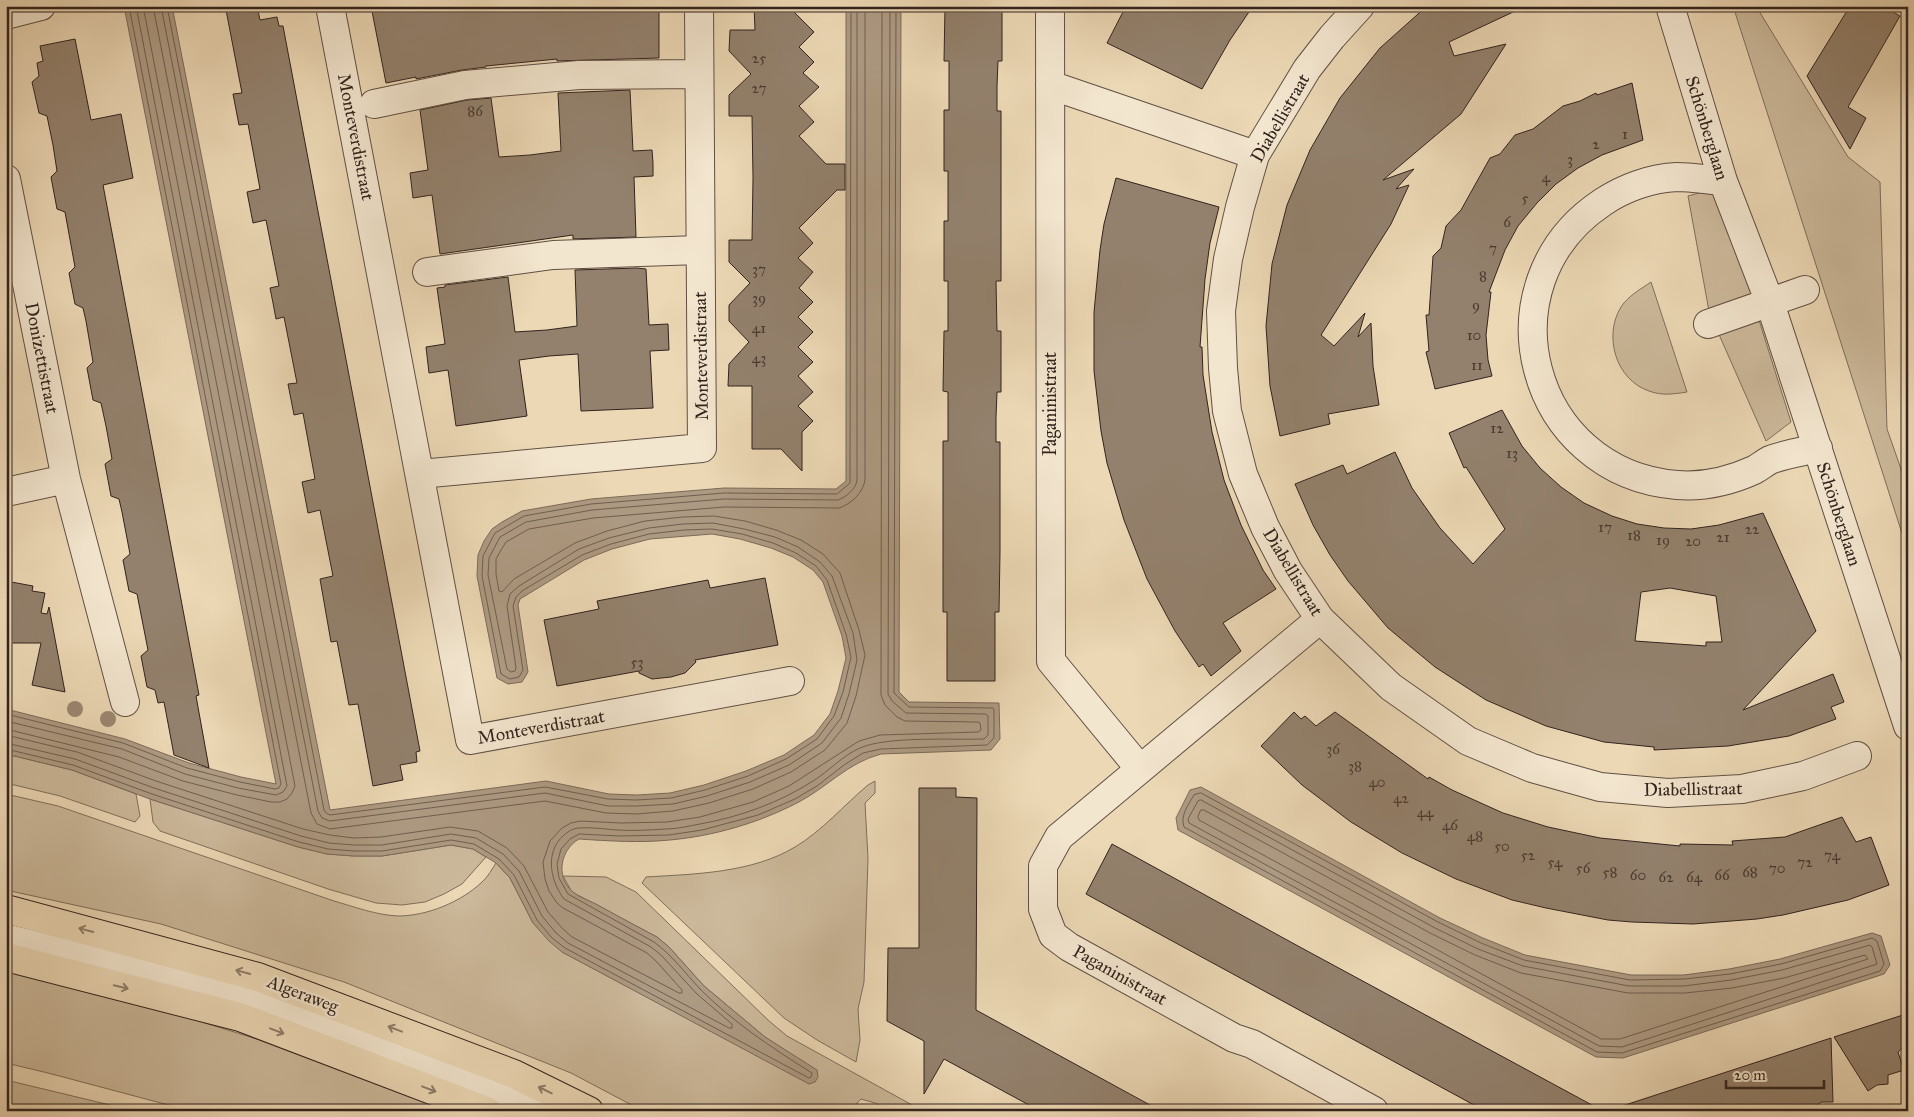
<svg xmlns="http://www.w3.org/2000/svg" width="1914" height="1117" font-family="'IM FELL Great Primer',serif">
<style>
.green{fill:#ccb99b;stroke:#7f6e5c}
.water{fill:#ad9a82;stroke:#7c6a5a}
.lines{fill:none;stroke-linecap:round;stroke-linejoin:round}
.shore{stroke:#705e50;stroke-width:1}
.building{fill:#93816d;stroke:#32231e;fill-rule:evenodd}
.minor-casing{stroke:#605044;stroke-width:30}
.major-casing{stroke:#32231e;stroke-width:30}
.minor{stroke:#f3e6cf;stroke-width:28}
.major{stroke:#ecd8b5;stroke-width:28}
.tree{fill:#9b8973}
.oneway{stroke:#8f7e6a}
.labels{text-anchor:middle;stroke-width:4.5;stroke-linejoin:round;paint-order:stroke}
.number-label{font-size:15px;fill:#4a3a32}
.street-label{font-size:18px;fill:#32231e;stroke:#f3e6cf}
</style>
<rect width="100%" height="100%" fill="#ecd8b5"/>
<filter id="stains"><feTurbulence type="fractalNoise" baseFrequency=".004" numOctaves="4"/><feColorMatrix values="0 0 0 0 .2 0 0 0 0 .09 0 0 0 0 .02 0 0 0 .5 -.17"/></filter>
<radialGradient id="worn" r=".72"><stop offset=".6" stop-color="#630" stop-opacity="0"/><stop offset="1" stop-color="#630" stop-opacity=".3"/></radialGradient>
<path class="green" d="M1733,6h23l92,151 32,25 7,247 21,60v63z
M1717,188l35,109 -43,14 -21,-115z
M1651,282l36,110c-13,2 -25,4 -38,-1 -33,-11 -46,-55 -28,-84 7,-11 20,-18 30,-25z
M1758,317l33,105 -25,19 -49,-111z
M6,754l66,16 64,24 4,22 -5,6 -75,-26 -54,-13z
M875,781v12l-10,10 3,55 -4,124 -6,27 2,31 -4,22 -39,-22 -33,-22 -142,-135 4,-6c49,-3 106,-4 149,-30 27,-16 49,-42 73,-62z
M6,794l52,12 276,95c21,6 42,14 64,15 29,0 63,-14 84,-34 6,-5 10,-13 14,-19l14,15 23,45 29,29 247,131 6,-1 1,-12 -51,-33 -61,-51 -35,-39 -12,-10 -85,-45 -9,-16 43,1 30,15 132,128 19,16 136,75h-33l-15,-8 -14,-4 -4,4 1,4 5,4h-220l-72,-38 -227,-91 -183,-58 -155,-34z
M150,799l148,48 29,7 27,2h28l69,-11 22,4 13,8 -24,27 -18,10 -19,8 -23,3 -26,-2 -48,-14 -168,-58 -7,-9z
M6,971l160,40 117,36 168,64h-260l-143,-38 -42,-10z
M6,1080l129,31h-129z"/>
<path class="water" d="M124,6h48l158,804 216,-29 63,13 28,1 33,-2 34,-8 42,-14 38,-16 30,-20 16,-21 8,-23 8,-33 -4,-22 -19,-54 -10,-12 -20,-13 -22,-9 -31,-9 -28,-5 -62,5 -38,10 -28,11 -64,39 -2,6 10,67 -6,10 -14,2 -11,-6 -20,-102 1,-21 6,-14 8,-12 10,-7 20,-11 69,-12 133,-11 112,1 10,-8v-475h55l-2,686 10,10 90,1 1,36 -9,11 -110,4c-34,9 -53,33 -84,49 -39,20 -83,33 -127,37 -30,3 -61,1 -91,-1 -18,10 -24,37 -7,52 6,6 16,9 24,13 20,11 40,22 61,33l12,10 35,39 61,51 52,33 1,7 -3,5 -6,2 -247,-132 -13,-11 -16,-18 -23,-45 -14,-15 -23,-14 -22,-4 -69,11h-28l-27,-2 -29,-7 -148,-48 -78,-29 -66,-16v-45l119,30 64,24 52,14 35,7z
M1201,787l239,131 43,20 42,17 106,20h53l45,-6 51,-10 92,-26 9,3 9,29 -6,9 -261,84 -27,-1 -418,-227 -2,-12 14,-28z"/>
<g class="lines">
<path class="shore" d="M153,6l158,807 6,11 13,5 215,-28 61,12 30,1 37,-3 36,-8 44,-14 38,-17 34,-22 22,-27 9,-27 9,-41 -6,-25 -19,-57 -17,-19 -22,-14 -25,-10 -31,-9 -31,-5 -31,1 -38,4 -38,10 -32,12 -61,36 -12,13 -3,-1 -3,-17v-15l5,-9 5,-8 23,-13 64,-11 131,-11 115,1c12,-4 24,-15 26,-28v-474
M161,6l157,805 4,7 8,3 215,-28 63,13h29l36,-2 34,-8 43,-14 39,-17 33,-22 19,-25 8,-24 8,-34 -4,-27 -21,-57 -12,-14 -22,-15 -23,-10 -31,-8 -31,-6 -30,1 -34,4 -40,10 -30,11 -60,37 -9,8 -3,12 9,62 -1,3 -4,1 -4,-3 -19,-94 1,-17 11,-21 26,-15 66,-12 132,-11 114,1c8,-3 18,-11 19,-20v-474
M167,6l157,804 2,3 4,2 215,-28 63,12 28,1 35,-2 34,-8 43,-14 38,-17 31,-20 17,-23 9,-24 8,-35 -5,-23 -19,-54 -11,-14 -20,-13 -23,-10 -31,-9 -30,-5 -28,1 -35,4 -38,10 -29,11 -60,36 -6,6 -3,9 10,64 -4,7 -9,2 -9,-5 -19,-98 1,-20 12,-23 29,-17 67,-12 133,-11 113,1 13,-11 1,-477
M6,714l117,29 64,25 53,14 35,7 4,-1 2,-4 -152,-778
M6,721l116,28 63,25 53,14 38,7 7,-3 4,-6 -151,-780
M6,729l113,28 64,24 54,14 34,7h9l7,-3 5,-6 3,-7 -152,-780
M6,735l71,17 79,29 147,48 27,6 24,3 27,-1 69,-10 28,4 29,17 17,18 24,46 14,16 10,9 107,56h3v-3l-26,-29 -9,-8 -84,-45 -6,-5 -8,-12 -4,-12 -2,-17 7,-21 12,-13 9,-5 9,-2 41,2 46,-1 33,-5 53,-15 36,-16 70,-45 21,-6 98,-3 3,-2 -1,-7 -2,-1 -73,-1 -8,-4 -12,-12 -4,-10 1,-689
M6,743l69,16 79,29 147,48 28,7 25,2h28l69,-11 25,4 27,16 16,17 23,45 14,17 12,10 161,85h3v-4l-35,-30 -36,-39 -10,-8 -87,-48c-15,-20 -20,-51 4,-67 3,-2 7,-4 11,-4 12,-1 25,1 38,2 16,1 33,0 49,-1 11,0 23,-3 34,-5 39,-7 79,-21 113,-43 16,-10 29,-25 47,-33 27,-12 92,-8 124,-9l4,-4v-19l-2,-2 -80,-1 -14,-12 -4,-7 2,-688
M6,749l67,16 79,29 147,48 29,7 26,2h28l69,-11 23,4 25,15 15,16 23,45 15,18 13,10 244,130 2,-1 1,-4c-40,-25 -79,-51 -112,-84 -15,-16 -28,-34 -46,-47l-86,-48 -9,-16 -2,-14 4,-15 9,-10 9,-5 41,2 49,-1 33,-5 56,-15 37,-16 22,-13 27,-21 19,-12 18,-4 106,-4 7,-7v-28l-1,-2 -84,-1 -15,-14 2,-687
M1201,793l237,129 43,21 43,17 106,20 54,-1 46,-5 51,-10 91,-26 5,3 7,23 -4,7 -258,82 -25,-1 -413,-225c-4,-11 4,-22 10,-32z
M1201,800l234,128 43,21 45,17 106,20h55l47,-6 51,-10 88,-25 2,2 5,17 -255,83 -23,-1 -410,-223 -1,-4 10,-18z
M1201,810h3l228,124 43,21 46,18 107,20h57l47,-5 52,-10 81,-23 3,4 -248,80h-19l-402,-219 -1,-3z"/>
</g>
<path class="building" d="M248,6h9l3,14 17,-3 2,9h4l137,725 -4,1 1,10 -17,3 3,15 -30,6 -15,-82 -9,1 -12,-64 -6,1 -11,-63 13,-3 -13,-66 -12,3 -3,-16 -3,-15 13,-3 -12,-66 -9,2 -6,-31 9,-1 -13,-66 -8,2 -3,-16 -3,-15 9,-2 -13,-66 -13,3 -6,-31 13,-3 -12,-65 -9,1 -6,-31 9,-1 -16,-83z
M371,6h288v52l-102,3v-2l-71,7v1l-24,3 -46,9v-2l-30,6z
M754,6h34l26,26 -15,15 15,15 -11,11 16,14 -20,19 15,16 -15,14 27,28h19v26h-8l-38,38 14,15 -15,15 15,14 -14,16 14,14 -15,15 15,15 -15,15 15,15 -15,14 15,16 -15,14 15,15 -11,11v39l-21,-22h-29v-63h-24l1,-22 20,-22 -20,-21v-16l21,-22 -21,-21v-22h23l1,-62 -1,-62h-23v-21l22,-21 -22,-23 1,-21h25z
M945,6h57v55h-4l-1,25v25h4v170h-5l1,50h4v61h-4l-1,25v25h4v110l-1,60h-4v69h-48v-69h-4v-171h5v-49l-5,-1 1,-60h4v-50h-4v-60h4v-50h-4v-61h5v-49h-5z
M1126,6h127l-23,34 -28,49 -95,-46z
M1427,6h99l-77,36 5,14 52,-12 -45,70 -78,66 31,-11 -18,20 13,-4 -18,39 -70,111 13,11 31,-33 -7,24 13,-14 2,43 6,39 -51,9 2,10 -50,12 -10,-50 -4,-60 6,-62 15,-59 23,-55 30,-52 40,-50z
M1850,6h33l17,10 -52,91 18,11 -16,31 -43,-73z
M75,39l16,81 30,-6 12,64 -30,7 96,510 -3,1 13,72 -35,-13 -10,-53 -6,1 -3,-13 -8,-3 -6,-31 7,-6 -11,-56 -8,-3 -6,-31 7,-6 -8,-42 -3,-13 -8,-3 -6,-32 7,-5 -6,-33 -5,-23 -8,-3 -6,-32 6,-6 -7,-41 -3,-13 -8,-4 -6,-31 6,-6 -10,-55 -8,-3 -6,-32 6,-6 -4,-26 -6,-29 -8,-3 -7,-31 7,-6 -2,-13 6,-2 -3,-15z
M1632,83l11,57 -41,15 -24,13 -22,16 -19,19 -19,23 -13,24 -16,42h2l-5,43 2,25 4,16 -57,13 -9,-37 3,-1 -3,-36h3l4,-59 8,-8 5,-22 15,-16 29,-52 10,-4 15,-19 18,-6 30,-23 17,-5 16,-8 1,2z
M630,90l3,61 19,-1 1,13v13l-19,1 2,60 -63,2v-4l-133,19 -8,-59 -19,3 -3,-25 18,-3 -8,-60 47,-10 24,-2 8,59 31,-2 31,-4 -3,-58z
M1116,178l103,29 -9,36 -5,36 -5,68h2l1,28 9,57 12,48 17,45 22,45 13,19 -53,34 18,28 -30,25 -8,-12 -4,3 -24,-36 -28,-52 -23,-59 -17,-57 -6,-32 -7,-60v-59l6,-62 4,-26z
M637,268l9,1 3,56 19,-1 1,26 -19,1 3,57 -72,3 -3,-57 -29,2 -30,4 8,56 -71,10 -8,-56 -19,3 -3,-26 19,-3 -8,-56 8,-1v-2l63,-8 7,55 32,-2 30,-4 -2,-56z
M1502,410l20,36 18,22 21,19 23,16 28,13 25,8 27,4 27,1 28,-4 44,-12 53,118 -73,79 90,-36 11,28 -13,5 5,12 -47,17 -61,10 -74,4v-3l-50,-5 -58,-16 -60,-26 -51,-33 -47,-39 -40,-47 -18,-26 -17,-30 -18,-41 48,-19 4,9 48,-22 17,36 28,40 33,36 32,-35 -39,-62 -2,1 -15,-35zM1670,588l46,8 6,46h-16v4l-71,-5 6,-49z
M765,578l13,67 -83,15 1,2 -11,11 -14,4 -19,2 -13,-6v-2l-82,15 -13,-66 55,-11 -2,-8 111,-21 2,8z
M6,581l27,5 -1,5 13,2 -4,20 6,1 2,-7 16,85 -33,-7 9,-42h-35z
M1294,712l7,7 4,-3 11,10 19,-14 93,67 1,-2 23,13 51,23 45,14 52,11 80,8v-2l53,1 -1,-4 53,-4 57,-20 14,25 15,-5 18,48 -41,15 -65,15 -26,4 -64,5 -61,-2 -24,-2 -62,-12 -34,-8 -56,-21 -54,-26 -51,-31 -49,-37 -41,-39z
M919,788h37v9l21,1 -1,212 185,101h-121l-96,-52 -20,35v-53l-37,-20 1,-73h31z
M1112,844l186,102 305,165h-118l-322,-175 -77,-42z
M1903,1015l5,13v15l-10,9 6,18 -16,5v9l-11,1 -9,6 -34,-54z
M1831,1038l2,64h-12l-11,9h-187l-1,-5z"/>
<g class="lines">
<g class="minor-casing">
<path id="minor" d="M330,6l140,734 320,-59
M1050,6l1,655 89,108
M1360,6l-28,31 -25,32 -52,86 -15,52 -12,52 -7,52 2,57 4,43 16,63 22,53 23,44 32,48 71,68 77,54 64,27 68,19 68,6 74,-4 61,-13 54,-20
M1670,6l53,175 47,122 138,423
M6,15l35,-9
M1050,85l205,70
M374,104l91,-19 114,-10 119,-1
M6,179l60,300 59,223
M1723,181c-15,-1 -31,-4 -46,-4 -26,1 -53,11 -74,25 -124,82 -74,271 74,283 26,2 53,-4 77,-15 6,-3 10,-7 16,-10 15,-6 32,-8 48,-12
M427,272l126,-17 146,-5
M1708,324l97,-34
M420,474l282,-26 -3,-442
M6,492l60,-13
M1320,619l-261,218 -16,29v43l10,26 16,12 165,91 18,6 122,67
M6,938l242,61 189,69 95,43"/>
</g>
<g class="major-casing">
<path id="major" d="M6,909l252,68 256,97 75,37
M6,957l234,60 247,94"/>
</g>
<use href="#minor" class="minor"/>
<use href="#major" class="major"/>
</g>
<g class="tree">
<circle cx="75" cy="709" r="8"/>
<circle cx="108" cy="719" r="8"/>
</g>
<defs><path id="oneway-shaft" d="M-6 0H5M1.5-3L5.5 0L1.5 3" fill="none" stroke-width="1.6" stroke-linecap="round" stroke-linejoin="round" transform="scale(1.25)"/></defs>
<g class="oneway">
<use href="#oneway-shaft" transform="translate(86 930) rotate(-165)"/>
<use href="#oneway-shaft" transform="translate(243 972) rotate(-165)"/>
<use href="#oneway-shaft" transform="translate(121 987) rotate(14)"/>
<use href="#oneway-shaft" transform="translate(395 1029) rotate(-159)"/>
<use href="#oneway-shaft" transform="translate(277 1031) rotate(21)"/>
<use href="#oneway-shaft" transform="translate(429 1089) rotate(21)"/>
<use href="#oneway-shaft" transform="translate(545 1090) rotate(-154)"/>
</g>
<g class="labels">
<g class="number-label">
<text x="759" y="63">25</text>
<text x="759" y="93">27</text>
<text x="475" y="116">86</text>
<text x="1625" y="139">1</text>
<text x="1596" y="149">2</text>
<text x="1570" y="164">3</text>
<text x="1546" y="182">4</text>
<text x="1525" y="203">5</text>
<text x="1507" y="227">6</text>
<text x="1493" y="253">7</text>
<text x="759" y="274">37</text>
<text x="1483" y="281">8</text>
<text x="759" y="303">39</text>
<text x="1476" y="310">9</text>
<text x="759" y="333">41</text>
<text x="1474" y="340">10</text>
<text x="759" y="363">43</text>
<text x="1477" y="370">11</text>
<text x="1497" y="433">12</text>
<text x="1512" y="458">13</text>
<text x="1605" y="532">17</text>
<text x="1752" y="534">22</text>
<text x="1634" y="540">18</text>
<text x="1723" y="542">21</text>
<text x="1663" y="545">19</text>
<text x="1693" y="546">20</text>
<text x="637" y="667">53</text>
<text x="1333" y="754">36</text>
<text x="1355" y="771">38</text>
<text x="1377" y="787">40</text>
<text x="1401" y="803">42</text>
<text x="1425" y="817">44</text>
<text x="1450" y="830">46</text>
<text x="1475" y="841">48</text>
<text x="1502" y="851">50</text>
<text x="1528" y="860">52</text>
<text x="1832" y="860">74</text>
<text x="1555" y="867">54</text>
<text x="1805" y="867">72</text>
<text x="1583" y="873">56</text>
<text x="1777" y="873">70</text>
<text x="1610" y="877">58</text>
<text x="1750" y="877">68</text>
<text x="1638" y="880">60</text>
<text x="1722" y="880">66</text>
<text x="1666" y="882">62</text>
<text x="1694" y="882">64</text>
</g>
<g class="street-label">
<text transform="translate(1280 118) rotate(-60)" y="6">Diabellistraat</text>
<text transform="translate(1707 128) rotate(73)" y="6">Schönberglaan</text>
<text transform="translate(356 137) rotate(79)" y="6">Monteverdistraat</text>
<text transform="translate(701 356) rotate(-91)" y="6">Monteverdistraat</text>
<text transform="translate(42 358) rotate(79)" y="6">Donizettistraat</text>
<text transform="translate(1050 404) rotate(-90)" y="6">Paganinistraat</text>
<text transform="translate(1839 514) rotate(72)" y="6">Schönberglaan</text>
<text transform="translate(1293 572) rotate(59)" y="6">Diabellistraat</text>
<text transform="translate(541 727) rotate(-10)" y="6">Monteverdistraat</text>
<text transform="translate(1693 789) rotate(-1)" y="6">Diabellistraat</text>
<text transform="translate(1120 975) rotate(29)" y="6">Paganinistraat</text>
<text transform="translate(303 994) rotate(21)" y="6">Algeraweg</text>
</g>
</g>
<rect width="1914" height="1117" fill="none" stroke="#ecd8b5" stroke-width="25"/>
<rect x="8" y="8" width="1899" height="1102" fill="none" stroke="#32231e" stroke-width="2.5"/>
<rect x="12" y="12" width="1889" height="1092" fill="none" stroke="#32231e"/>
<path d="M1726 1080v8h98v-8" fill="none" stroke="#32231e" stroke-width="2.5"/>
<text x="1734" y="1080" font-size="15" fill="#32231e" stroke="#f3e6cf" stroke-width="4" paint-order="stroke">20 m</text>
<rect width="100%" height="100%" filter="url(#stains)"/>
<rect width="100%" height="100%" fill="url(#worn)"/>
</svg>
